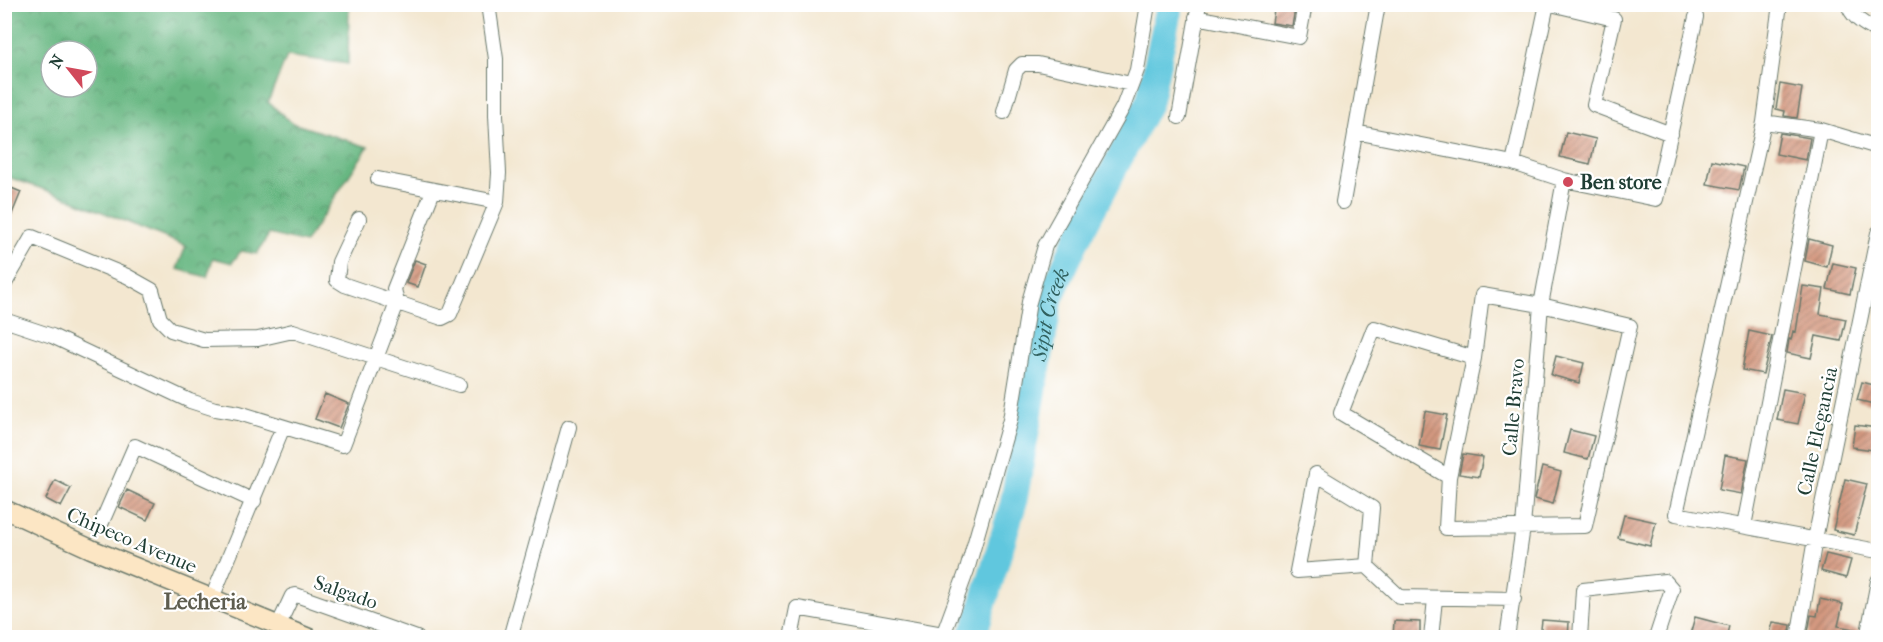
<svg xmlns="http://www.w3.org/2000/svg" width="1883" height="642" font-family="'IM FELL French Canon',serif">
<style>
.forest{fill:url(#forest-crowns);stroke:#447a5b;stroke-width:1.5;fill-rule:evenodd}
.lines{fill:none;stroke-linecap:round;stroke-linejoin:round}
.river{stroke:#61c7de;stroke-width:27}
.building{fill:url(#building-hatch)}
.street-casing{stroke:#69786b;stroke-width:16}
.secondary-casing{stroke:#69786b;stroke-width:21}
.street{stroke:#fff;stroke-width:14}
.secondary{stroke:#fce6c4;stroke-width:18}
.poi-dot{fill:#d1495b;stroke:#fff;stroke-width:2}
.labels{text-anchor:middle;stroke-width:4.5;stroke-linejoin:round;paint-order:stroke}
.poi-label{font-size:20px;font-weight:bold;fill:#1f3d34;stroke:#fff;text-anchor:start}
.street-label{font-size:20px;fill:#1f3d34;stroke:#fff}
.water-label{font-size:21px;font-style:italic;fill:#30605e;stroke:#fff}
.quarter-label{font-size:22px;font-weight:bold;fill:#5e5d4f;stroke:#fff}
</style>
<defs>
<pattern id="forest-crowns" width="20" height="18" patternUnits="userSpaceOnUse" patternTransform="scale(1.5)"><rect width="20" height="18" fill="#68b782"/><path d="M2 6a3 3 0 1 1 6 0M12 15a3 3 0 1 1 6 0" fill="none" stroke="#55966b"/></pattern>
<pattern id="building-hatch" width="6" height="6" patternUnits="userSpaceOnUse" patternTransform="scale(1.5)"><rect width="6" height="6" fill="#d49980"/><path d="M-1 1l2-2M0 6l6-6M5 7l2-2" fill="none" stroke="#ab7e6a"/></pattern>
</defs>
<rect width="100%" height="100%" fill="#fff"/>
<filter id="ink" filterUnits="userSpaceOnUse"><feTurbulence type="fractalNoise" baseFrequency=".0167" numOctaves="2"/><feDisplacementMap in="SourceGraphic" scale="12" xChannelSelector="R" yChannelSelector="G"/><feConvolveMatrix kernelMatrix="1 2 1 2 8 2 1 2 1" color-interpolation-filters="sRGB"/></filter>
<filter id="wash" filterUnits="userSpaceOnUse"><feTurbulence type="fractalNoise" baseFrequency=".008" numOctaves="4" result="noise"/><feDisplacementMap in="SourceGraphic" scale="24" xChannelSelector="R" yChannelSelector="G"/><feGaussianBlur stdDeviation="1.35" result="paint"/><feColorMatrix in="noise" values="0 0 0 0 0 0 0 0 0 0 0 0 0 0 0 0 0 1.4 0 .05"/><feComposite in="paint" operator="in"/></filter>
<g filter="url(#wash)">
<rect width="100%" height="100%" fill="#f3e7d0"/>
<path class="forest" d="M5,4l344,1 -1,59 -61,-8 -19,46 24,21 76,24 -63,96 -36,-9 -12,20 -16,-3 -9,12 -19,-5 -6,19 -30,-8 9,-23 -123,-50 -58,-20zM51,51h36v36h-36z"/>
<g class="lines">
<path class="river" id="s1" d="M971,638l7,-17 35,-116 37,-207 27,-59 72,-137 21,-98"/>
</g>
<g id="blocks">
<path class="building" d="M1275,4h21l-4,22 -20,-3z
M1780,84l22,4 -5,30 -13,-2 1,-5 -9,-2z
M1566,132l30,7 -6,25 -30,-7z
M1780,133l30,5 -4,22 -30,-6z
M1712,160l32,7 -5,23 -32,-6z
M4,185l17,7 -16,39h-1z
M1809,239l23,6 -5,22 -22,-6z
M415,260l11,4 -8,23 -12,-4z
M1833,263l23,5 -6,26 -23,-5z
M1803,286l21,3 -4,25 26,5 -5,22 -25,-5 -5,22 -24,-5 2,-14 2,1 2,-9 3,1z
M1749,331l23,5 -9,38 -21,-4z
M1556,356l28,7 -5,20 -28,-8z
M1862,382l16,4v19l-21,-5z
M1783,389l22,4 -7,31 -21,-4z
M325,394l24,10 -10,24 -24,-9z
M1425,411l22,4 -7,35 -21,-4z
M1855,425l22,3 -4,22 -21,-3z
M1570,430l24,6 -6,23 -24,-6z
M1463,454l20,3 -4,20 -20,-3z
M1725,455l23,4 -7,35 -22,-4z
M1542,467l19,5 -8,32 -19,-5z
M1845,479l22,5 -13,51 -21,-5z
M55,480l16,8 -10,19 -15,-8z
M127,490l28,13 -8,17 -28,-13z
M1624,515l32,7 -6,24 -32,-8z
M1826,554l25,6 -5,18 -25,-7z
M1820,599l23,5 -5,22 21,4 -1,8h-51l4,-23 6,1z
M1695,617l34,9 -3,12h-37z
M1542,620l27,2 -1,16h-28z
M1394,621l26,1v16h-27z
M1773,622l18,3 -2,13h-20z"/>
</g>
</g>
<g filter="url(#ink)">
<use href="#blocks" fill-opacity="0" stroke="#69786b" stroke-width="1.5"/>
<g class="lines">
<g class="street-casing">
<path id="street" d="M1551,4l63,15 -20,86 77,29
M1780,4l-16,118 -88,392 202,37
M1848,4c4,15 19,21 30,28
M1196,17l103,20 6,-33
M1004,112l12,-42 6,-6h16l93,20
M1179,117l20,-113
M1764,122l57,8 57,17
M1355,132l158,31 51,17 92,19 40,-182
M1513,163l34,-159
M378,179l119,23
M1343,202l35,-198
M359,219l-20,43 -2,18 8,5 97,33 8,-4 47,-112 2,-29 -3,-58v-56l-8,-55
M4,285l28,-48 95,39 25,14 8,29 11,11 33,10 54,-1 35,-8 166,54
M1482,295l59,10 89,21 -45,200 -139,2 3,-51 25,-119z
M4,320l48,16 138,65 25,8 24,4 104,32 54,-142 -3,-14 39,-98
M1449,477l-108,-64 33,-85 100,30
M102,522l33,-76 119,55
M1744,526l77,-396
M1367,566l5,-58 -56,-34 -19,97 70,-5 33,31 114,2
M212,598l71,-171
M278,626l14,-30 4,-1 121,43
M510,638l59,-211
M791,638l6,-30 146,26
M942,638l25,-68 43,-150 19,-118 16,-56 78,-139 14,-37 11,-66
M1431,638l4,-39
M1507,638l16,-111 18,-222 23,-125
M1580,638l3,-48 82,-9 7,8 -16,49
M1798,638l17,-99 63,-306
M1867,638l11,-57"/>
</g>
<g class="secondary-casing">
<path id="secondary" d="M4,509l87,40 218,89"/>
</g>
<use href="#street" class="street"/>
<use href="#secondary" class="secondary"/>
</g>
</g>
<circle class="poi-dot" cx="1568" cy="182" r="6"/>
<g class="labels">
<g class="poi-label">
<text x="1580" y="189">Ben store</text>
</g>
<g class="street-label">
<text transform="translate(1513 407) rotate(-85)" y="7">Calle Bravo</text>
<text transform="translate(1817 431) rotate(-78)" y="7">Calle Elegancia</text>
<text transform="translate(132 540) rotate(23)" y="7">Chipeco Avenue</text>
<text transform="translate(346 592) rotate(19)" y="7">Salgado</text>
</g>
<g class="water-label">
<text dy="7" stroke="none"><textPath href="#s1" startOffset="334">Sipit Creek</textPath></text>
</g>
<g class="quarter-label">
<text x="205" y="609">Lecheria</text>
</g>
</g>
<rect width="1883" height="642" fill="none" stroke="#fff" stroke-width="24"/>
<g transform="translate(69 69) rotate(301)"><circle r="28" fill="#ffffff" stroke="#a5b1ae" stroke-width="1.5"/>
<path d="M0-4.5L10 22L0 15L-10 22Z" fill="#d1495b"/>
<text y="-9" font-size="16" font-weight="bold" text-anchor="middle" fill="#1f3d34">N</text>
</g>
</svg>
